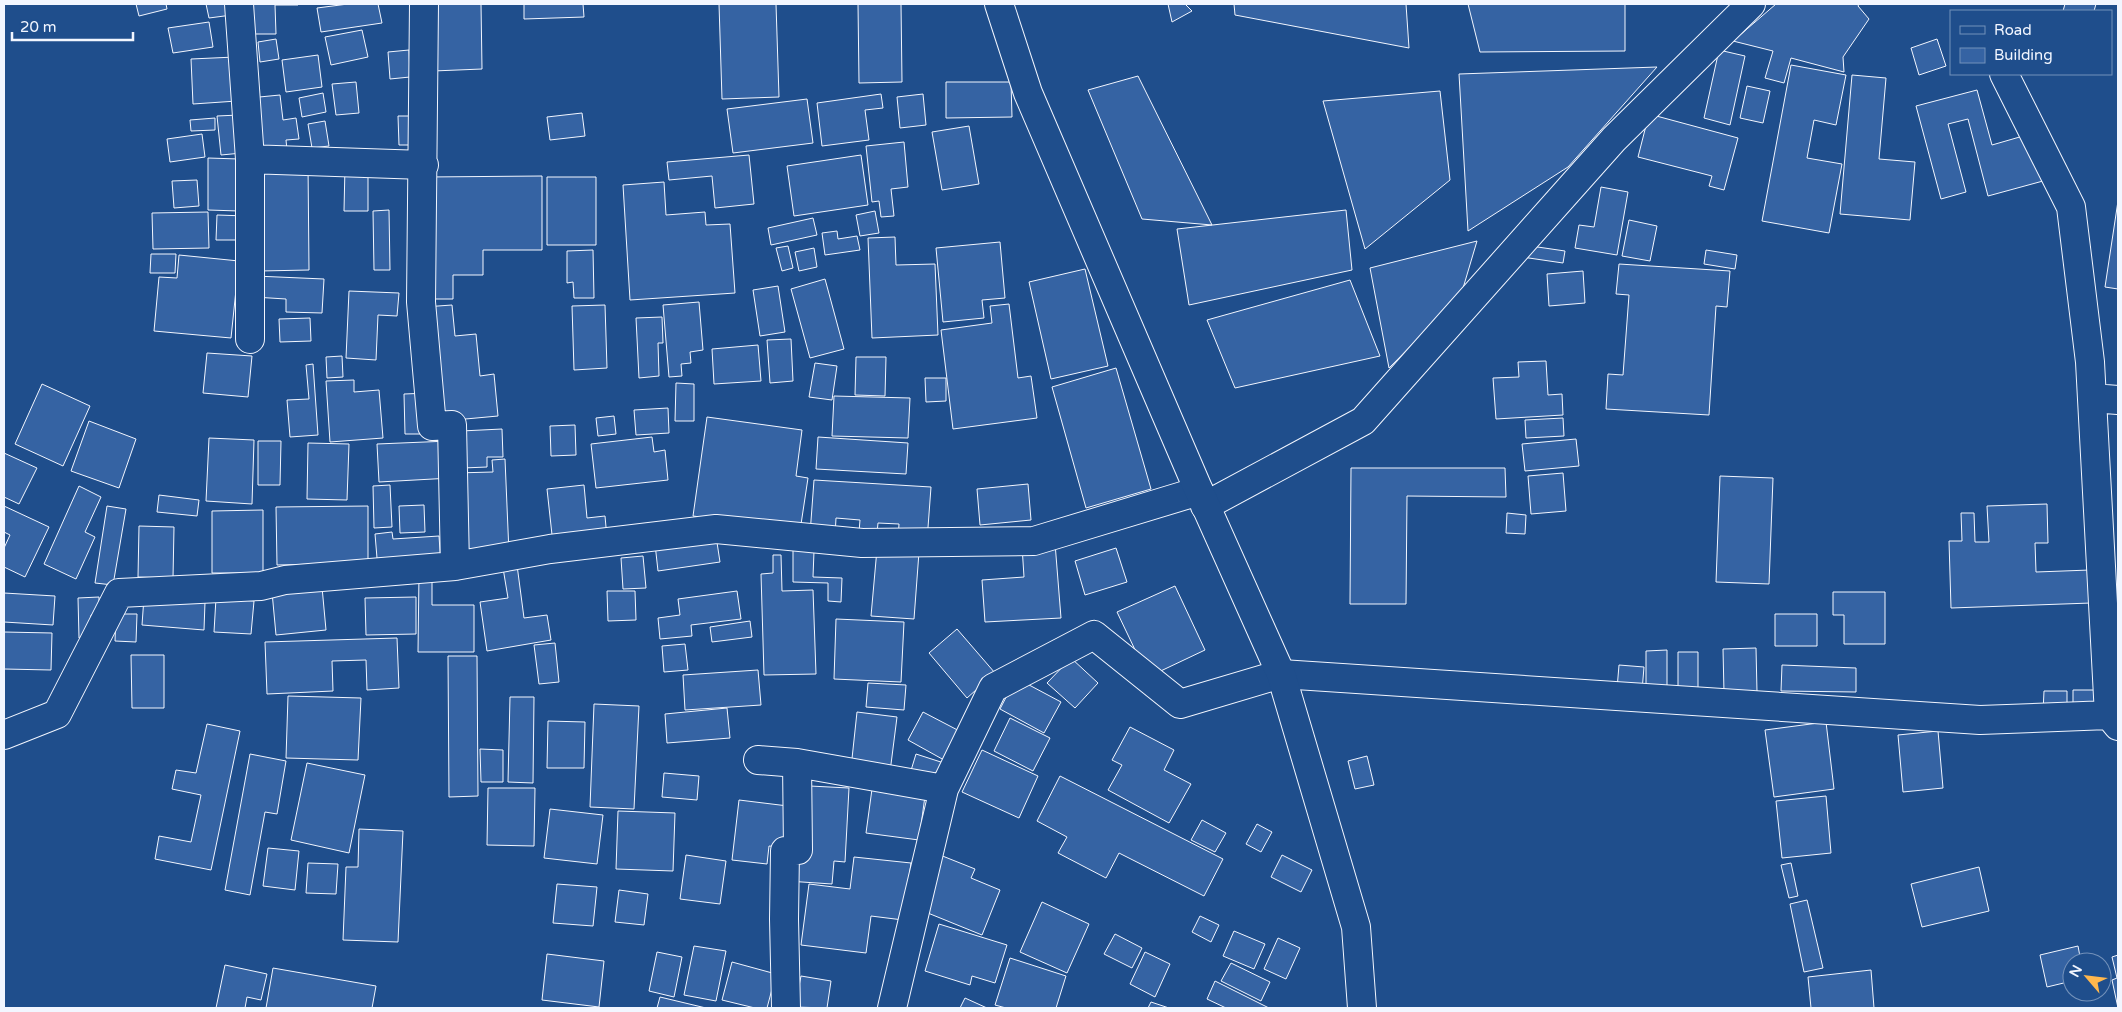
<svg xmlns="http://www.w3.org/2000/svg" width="2122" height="1012" font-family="'Varela Round',sans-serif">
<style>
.building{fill:#3563a3;stroke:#f2f6ff}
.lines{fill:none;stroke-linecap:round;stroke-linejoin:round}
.minor-casing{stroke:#f2f6ff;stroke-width:30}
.major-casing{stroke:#f2f6ff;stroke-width:30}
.minor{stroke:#1f4e8c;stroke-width:28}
.major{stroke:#1f4e8c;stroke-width:28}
</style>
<rect width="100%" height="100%" fill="#1f4e8c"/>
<path class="building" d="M136,4h30l1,5 -28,7z
M206,4h25l1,11 -23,3z
M245,4h53v1h-23l1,29h-30z
M348,4h30l4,19 -61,9 -4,-24z
M431,4h50l1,65 -49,2z
M524,4h59l1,13 -60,2z
M719,4h57l3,93 -57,2z
M858,4h43l1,78 -43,1z
M1168,4h17l7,7 -20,11z
M1234,4h172l3,44 -174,-33z
M1468,4h157v47l-145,1z
M1776,4h83l-1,2 11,13 -26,38 1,15 -53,-14 -7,25 -19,-5 8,-27 -40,-10z
M2065,4h31l-2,7h-31z
M209,22l4,25 -40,6 -5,-25z
M362,30l6,27 -37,8 -6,-28z
M276,39l3,20 -19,3 -2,-20z
M1937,39l9,27 -27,9 -8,-27z
M409,50l1,27 -20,2 -2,-27z
M1719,50l26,6 -15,69 -26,-7z
M318,55l4,32 -36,5 -4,-32z
M235,57l2,44 -44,3 -2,-45z
M1791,65l55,10 -10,50 -22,-5 -7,38 35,6 -13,69 -67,-12z
M1657,67l-89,100 -100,64 -9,-157z
M1852,75l34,3 -7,81 36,3 -5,58 -70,-6z
M1138,76l74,149 -70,-6 -54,-129z
M356,82l3,31 -23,2 -4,-31z
M946,82h65l1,35 -66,1z
M1747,86l23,5 -7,32 -23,-5z
M1977,90l15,55 38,-11 13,47 -55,15 -20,-77 -20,5 18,68 -25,7 -25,-93z
M1440,91l10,89 -85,69 -42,-148z
M323,93l3,19 -24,5 -3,-19z
M881,94l2,14 -18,2 4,30 -47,6 -5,-43z
M923,94l3,31 -26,3 -3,-31z
M280,95l3,25 13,-2 3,21 -13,1 1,10 -32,4 -6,-56z
M807,99l6,44 -80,10 -6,-44z
M582,113l3,23 -35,4 -3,-23z
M1649,114l89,24 -14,52 -15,-4 3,-10 -74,-19z
M239,115l3,38 -21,2 -4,-39z
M398,116h23v29h-22z
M215,118v12l-24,1 -1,-11z
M325,121l4,25 -17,2 -4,-24z
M969,126l10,58 -37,6 -10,-58z
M202,134l3,23 -35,5 -3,-23z
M904,142l4,45 -17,2 3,27 -13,1 -2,-16 -7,1 -6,-56z
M749,155l5,49 -39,4 -3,-32 -43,4 -2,-18z
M861,155l7,50 -74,11 -7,-50z
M208,158l31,1v52l-31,-1z
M260,164h48l1,106 -49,1z
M345,166h23v45h-24z
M542,176v74h-59v25h-30v24h-27v-122z
M547,177h49v68h-49z
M197,180l2,26 -25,2 -2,-27z
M664,182l2,33 39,-3 1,13 24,-1 5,69 -105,7 -7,-115z
M1601,187l27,5 -11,63 -42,-7 4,-23 15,2z
M2118,201v88l-13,-2z
M389,210l1,60h-16l-1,-59z
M1346,210l6,60 -163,35 -12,-76z
M875,211l4,22 -19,3 -4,-21z
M208,212l1,36 -56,1 -1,-36z
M217,215l30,1 -1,24h-30z
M813,218l4,17 -46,10 -3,-17z
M1629,220l28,6 -7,35 -28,-5z
M837,231l1,8 19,-3 3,14 -35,5 -3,-22z
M895,237l1,28 39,-1 3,71 -66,3 -4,-100z
M1477,241l-16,54 -72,73 -19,-100z
M1000,242l5,56 -23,2 2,18 -41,4 -7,-74z
M1524,245l41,6 -2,12 -41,-6z
M788,246l5,22 -11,3 -6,-23z
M814,248l3,19 -18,4 -4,-19z
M593,250l1,48h-20l-1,-16 -6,1v-32z
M1706,250l31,5 -2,14 -31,-5z
M151,254h25l-1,19h-25z
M179,255l60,6 -8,77 -77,-7 5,-54 18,1z
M1619,264l111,7 -3,36 -11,-1 -7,109 -103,-6 2,-35 15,1 6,-80 -13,-1z
M1085,269l23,97 -57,13 -22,-97z
M1583,271l2,32 -36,3 -2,-32z
M255,276l69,3 -2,34 -36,-1v-13l-32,-2z
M825,279l19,70 -34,9 -19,-69z
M1350,280l30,76 -145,32 -28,-68z
M778,286l7,46 -25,4 -7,-46z
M349,291l50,2 -2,23 -19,-1 -2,45 -30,-2z
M699,302l4,48 -13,2 1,11 -10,1 1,12 -13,1 -6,-72z
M1009,304l9,74 13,-2 6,42 -84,11 -12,-99 51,-7 -2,-17z
M452,305l3,31 21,-2 4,42 14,-2 4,42 -65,6 -9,-115z
M605,305l2,63 -33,2 -2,-64z
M662,317l1,26h-5l1,33 -20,2 -3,-60z
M310,318l1,23 -31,1 -1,-23z
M791,339l2,42 -23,2 -3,-43z
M758,345l3,36 -47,3 -2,-35z
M207,353l45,3 -4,41 -45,-4z
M342,356l1,21 -16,1 -1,-21z
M856,357h30l-1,39 -30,-1z
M1546,361l2,34 14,-1 1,21 -67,4 -3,-41 26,-1 -1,-15z
M815,363l22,3 -5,34 -23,-3z
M313,364l5,71 -28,2 -3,-37 22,-1 -3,-34z
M1116,368l35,121 -65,19 -34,-121z
M925,378h21v23l-20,1z
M354,380v12l25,-2 4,48 -53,4 -4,-61z
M676,383l18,1v37h-19z
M42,384l48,22 -27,60 -48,-22z
M429,393l1,41h-25l-1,-40z
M834,396l76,2 -2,40 -76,-2z
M668,408l1,25 -33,2 -2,-25z
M614,416l2,18 -18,2 -2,-18z
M707,417l95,13 -6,46 12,2 -8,53 -107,-15z
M1563,418l1,18 -38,2 -1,-18z
M89,421l47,18 -17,49 -48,-17z
M575,425l1,30 -25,1 -1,-30z
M502,429l1,28h-16v10l-24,1 -2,-37z
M652,437l2,15 11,-2 3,30 -72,8 -5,-44z
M818,437l90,6 -2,31 -90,-5z
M209,438l45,2 -2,64 -46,-3z
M1576,439l3,27 -54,5 -3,-27z
M258,441h23l-1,44h-22z
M449,441l2,37 -72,4 -2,-38z
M308,443l41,1 -2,56 -40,-1z
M4,453l33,15 -18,36 -15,-7z
M505,459l4,94 -50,2 -4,-82 38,-1 -1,-12z
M1351,468h154l1,29 -99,-1 -1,108h-56z
M1563,473l3,38 -35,3 -3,-38z
M1720,476l53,2 -4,106 -53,-2z
M814,480l117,7 -4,54 -29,-2 1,-15 -21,-1 -1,10 -18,-1 1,-12 -24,-2 -1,18 -25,-2z
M1028,484l3,36 -51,5 -3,-36z
M390,485l2,42 -18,1 -1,-42z
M584,485l3,33 18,-2 2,22 -54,6 -6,-55z
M79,486l22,11 -16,35 10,5 -19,42 -32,-15z
M159,495l40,5 -2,16 -40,-4z
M2047,504l1,39h-13l1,29 54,-2 1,33 -140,5 -2,-67h13l-1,-28h13l1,29h14l-2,-36z
M424,505l1,27 -25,1 -1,-27z
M4,506l45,21 -24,50 -21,-10v-19l6,-13 -6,-3z
M107,506l19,3 -13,76 -18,-2z
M368,506v57l-91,2 -1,-58z
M263,510v63h-51v-62z
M1507,513l19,2 -1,19 -19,-1z
M139,526l35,1 -1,51 -35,-1z
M392,532l1,7 46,-3 2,29 -63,5 -3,-36z
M716,536l4,26 -62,9 -3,-27z
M1055,543l6,75 -76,4 -3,-42 42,-3 -2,-31z
M1116,548l11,34 -42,13 -10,-34z
M877,549l42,3 -5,67 -43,-3z
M793,550l21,1 -1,26 29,1 -1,24 -13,-1v-18l-35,-1z
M773,555h8l1,36 31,-1 3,84 -52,1 -3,-101 12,-1z
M643,556l3,32 -23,1 -2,-31z
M517,565l7,53 23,-3 4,25 -64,11 -7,-49 28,-4 -5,-30z
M419,573l13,1v31h42v47h-56z
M1175,586l30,64 -57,27 -31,-65z
M322,587l4,43 -50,5 -4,-43z
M607,591h28l1,29 -28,1z
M737,591l4,28 -50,6 1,11 -32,3 -2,-21 22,-3 -2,-16z
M1833,592h52v52h-41v-29h-11z
M4,593l51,3 -2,29 -49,-3z
M99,597v17l-8,1v23h-12l-1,-40z
M144,597l61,5 -1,28 -62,-5z
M416,597v37l-50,1 -1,-37z
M216,598l38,3 -3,33 -37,-2z
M116,614h21l-1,28 -21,-1z
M1775,614h42v32h-42z
M836,619l68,3 -3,60 -67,-3z
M750,621l2,16 -40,5 -2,-15z
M957,629l38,44 -28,25 -38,-45z
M4,632l48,1 -1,37 -47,-1z
M397,638l2,50 -32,2 -1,-30 -34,1 1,30 -66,3 -2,-52z
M555,643l4,39 -20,2 -5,-39z
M685,644l3,26 -24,2 -2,-26z
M1756,648l1,44 -33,1 -1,-44z
M1667,650v38h-21v-37z
M1678,652h20v37h-20z
M131,655h33v53h-32z
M448,656h29l1,140 -29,1z
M1071,658l27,25 -23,25 -28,-25z
M1619,665l25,2 -2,24 -25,-2z
M1782,665l74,3v24l-75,-1z
M758,670l3,35 -76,5 -2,-35z
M1016,678l45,24 -17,31 -44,-24z
M868,683l38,2 -2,25 -38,-3z
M2073,690h23v21h-23z
M2044,691h23v21h-24z
M288,696l73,2 -3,62 -72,-2z
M510,697h24l-1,86 -25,-1z
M594,704l45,2 -5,103 -44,-2z
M727,708l3,30 -63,5 -2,-29z
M857,712l40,5 -7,55 -39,-4z
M923,712l46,24 -16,29 -45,-25z
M1010,718l40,20 -17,33 -39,-20z
M548,721l37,1 -1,46h-37z
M1826,722l8,67 -60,8 -9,-67z
M207,724l33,7 -29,139 -56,-11 4,-23 32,6 10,-47 -29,-6 4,-19 20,3z
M1130,727l44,23 -10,20 27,14 -22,39 -61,-33 14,-25 -10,-5z
M1938,731l5,57 -40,4 -5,-57z
M480,749l23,1v32h-22z
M982,750l56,26 -19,42 -57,-26z
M250,754l36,7 -9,53 -12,-2 -15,83 -25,-5z
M916,754l31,10 -7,23 -31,-10z
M1367,756l7,29 -19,4 -7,-28z
M307,763l58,12 -16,78 -58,-13z
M664,773l35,3 -2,24 -35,-3z
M1060,776l163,83 -19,37 -85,-43 -13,25 -48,-25 9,-16 -30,-16z
M810,786l39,2 -4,74 -11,-1 -2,23 -45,-3z
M488,788h47l-1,58 -47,-1z
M872,789l53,7 -6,44 -53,-7z
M1826,796l5,57 -49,5 -6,-57z
M739,800l57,7 -6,41 -21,-2 -2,18 -35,-4z
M550,809l53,6 -6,49 -53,-6z
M618,811l57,2 -2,58 -57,-2z
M1202,820l24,13 -11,19 -24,-12z
M1257,824l15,8 -11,20 -15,-8z
M359,829l44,2 -5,111 -55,-2 3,-73h12z
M268,848l31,3 -4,39 -32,-4z
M686,855l40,6 -6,43 -40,-5z
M940,855l35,14 -4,9 29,12 -18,45 -64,-26z
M1282,855l30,15 -11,22 -30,-15z
M854,857l57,6 -8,57 -32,-4 -5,37 -65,-8 8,-61 41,5z
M308,863l30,1 -2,30 -30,-1z
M1791,863l7,33 -9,2 -8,-33z
M1979,867l10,44 -67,16 -11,-43z
M557,884l40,3 -4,39 -40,-3z
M619,890l29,4 -4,31 -29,-3z
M1807,900l16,68 -19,4 -14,-68z
M1042,902l47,22 -22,49 -47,-21z
M1200,916l19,9 -8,17 -19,-10z
M939,924l68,21 -12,38 -23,-7 -2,9 -45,-14z
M1234,931l31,13 -11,25 -31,-13z
M1115,934l27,14 -10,20 -28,-14z
M1278,938l22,10 -14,31 -22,-10z
M694,946l32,5 -10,50 -32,-6z
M2078,946l3,16h-9v19l-25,6 -7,-32z
M657,952l25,5 -8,40 -25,-6z
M1145,952l25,12 -15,33 -25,-13z
M547,954l57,7 -5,46 -57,-7z
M2118,955v53l-6,-28 5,-2 -5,-21z
M1010,958l56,18 -10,32h-50l-11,-3z
M732,962l44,12 -9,34h-12l-33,-8z
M1231,963l39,19 -9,19 -40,-20z
M225,965l42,9 -6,26 -14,-3 -2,11h-29z
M273,968l103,18 -4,22h-106z
M1871,970l3,38h-63l-3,-31z
M801,976l30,5 -4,27 -32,-1z
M1215,981l54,27h-43l-19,-9z
M660,997l46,11h-49z
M965,998l22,10h-27z
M1151,1002l18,6h-21z"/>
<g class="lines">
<g class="minor-casing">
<path id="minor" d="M239,4l11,155v180
M424,4l-3,298 11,124 20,-1 3,141
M2004,74l67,133 19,155 19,353 9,11
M250,159l174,6
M2092,398l26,2
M1205,506l158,-85 251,-282 137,-135
M4,735l53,-21 62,-121 142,-7 24,-6 170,-14 95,-17 166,-20 146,14 172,-2 165,-50
M758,760l39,3 147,26 -52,219
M944,789l49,-101 101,-53 86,69 101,-30 699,46 129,-5
M786,1008l-2,-89 1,-68 13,-1 -1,-87"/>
</g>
<g class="major-casing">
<path id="major" d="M999,4l29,89 171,398 82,183 75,253 6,81"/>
</g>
<use href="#minor" class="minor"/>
<use href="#major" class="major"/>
</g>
<rect width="2122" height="1012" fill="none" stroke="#f2f6ff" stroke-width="10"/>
<rect x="1950" y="10" width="162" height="65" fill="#1f4e8c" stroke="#7391ba"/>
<rect x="1960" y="26" width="25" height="8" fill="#1f4e8c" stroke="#7391ba"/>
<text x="1994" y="35" font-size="15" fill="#f2f6ff">Road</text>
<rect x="1960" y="48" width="25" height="15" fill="#3563a3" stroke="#7391ba"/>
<text x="1994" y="60" font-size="15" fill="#f2f6ff">Building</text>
<g transform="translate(2087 977) rotate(298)"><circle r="24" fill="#1f4e8c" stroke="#7391ba"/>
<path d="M0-4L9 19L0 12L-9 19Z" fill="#ffb74d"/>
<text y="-8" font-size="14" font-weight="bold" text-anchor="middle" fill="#f2f6ff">N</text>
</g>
<path d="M12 32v8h121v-8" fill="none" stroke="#f2f6ff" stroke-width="2.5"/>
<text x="20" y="32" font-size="15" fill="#f2f6ff" stroke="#1f4e8c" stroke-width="4" paint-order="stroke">20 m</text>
</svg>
